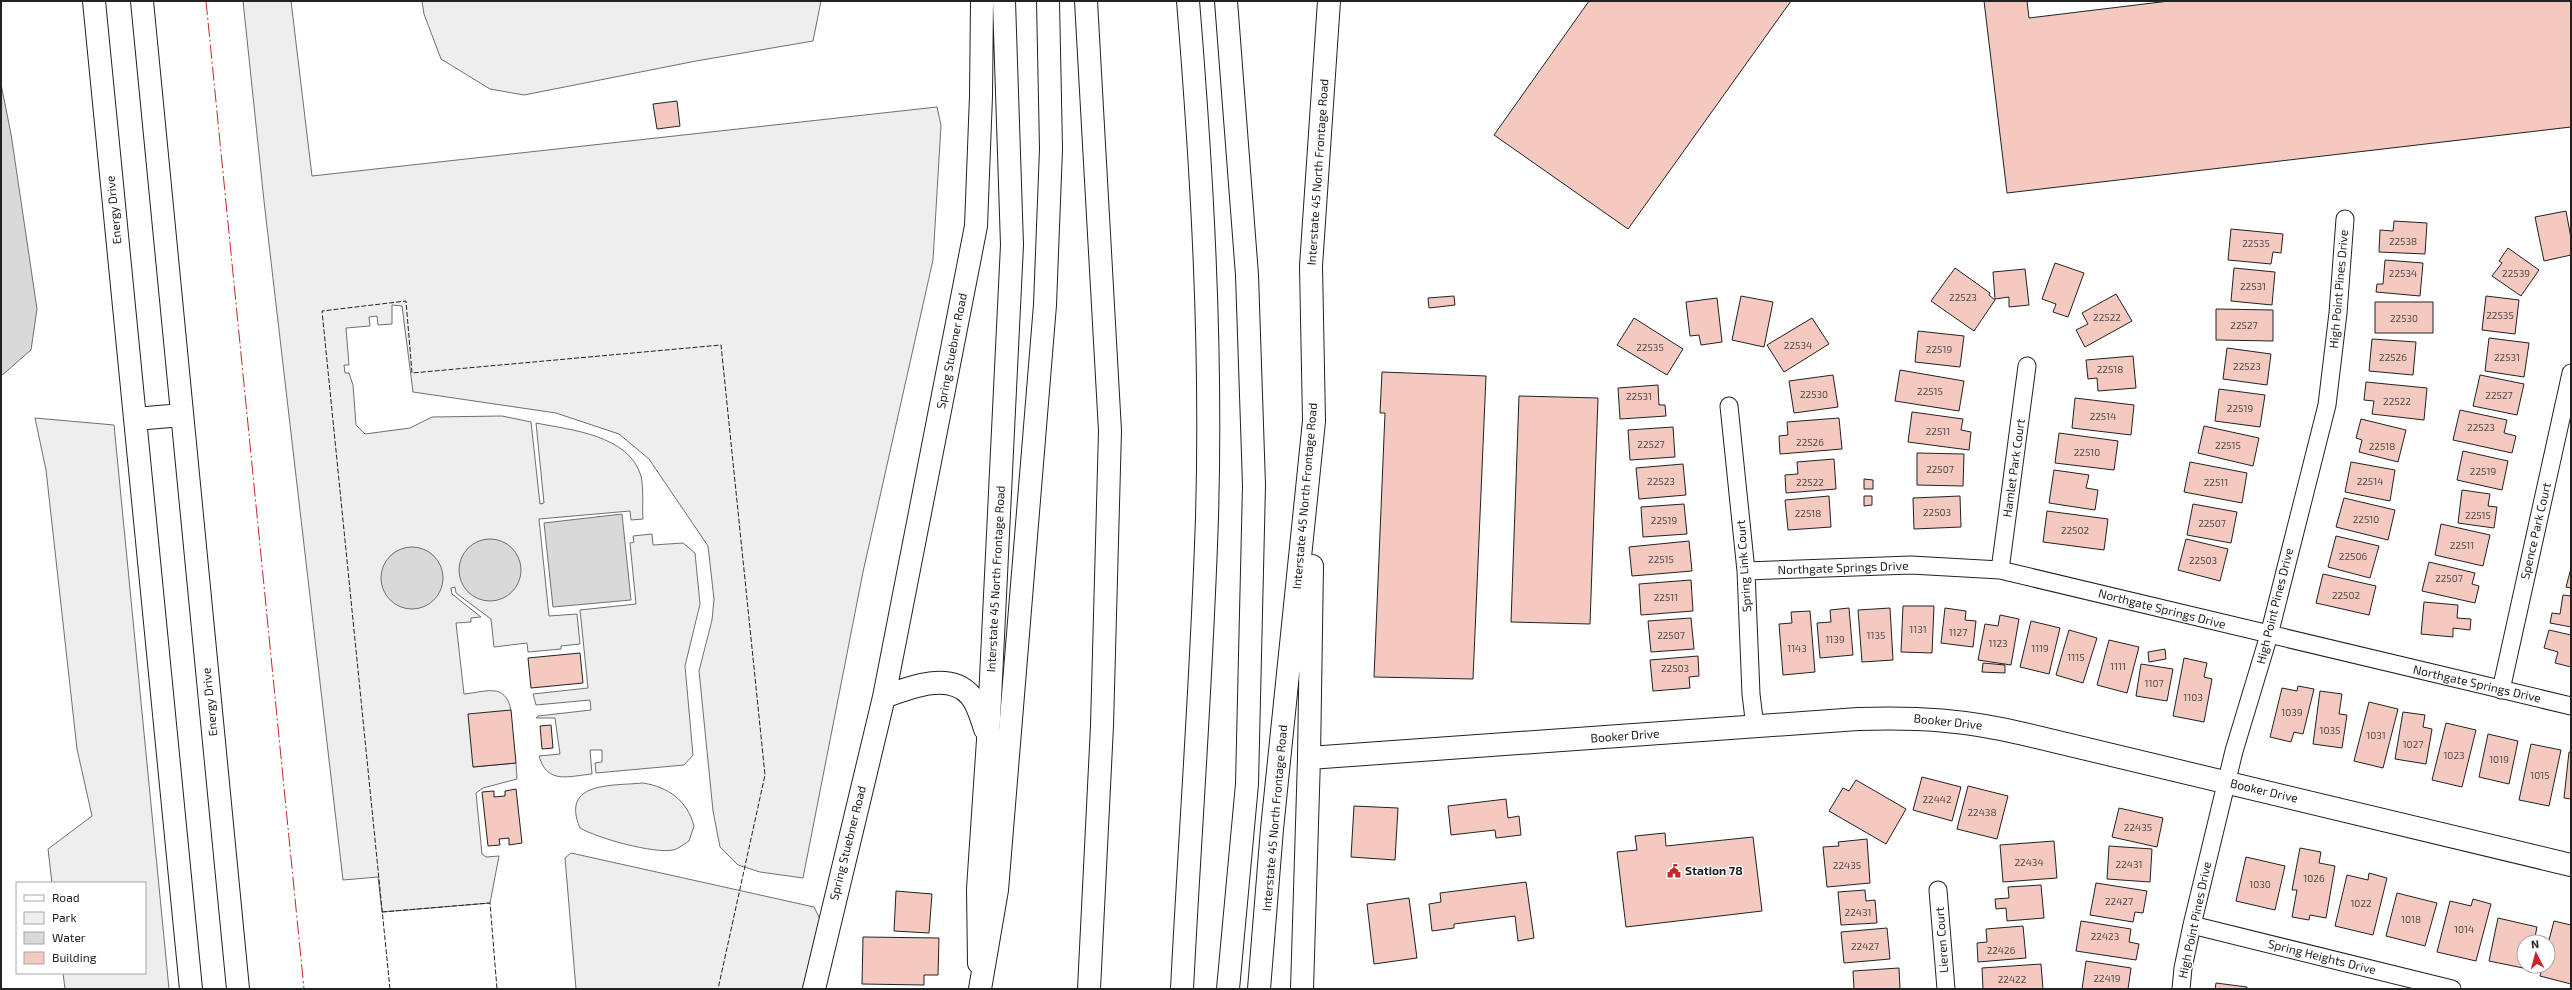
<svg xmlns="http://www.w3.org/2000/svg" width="2572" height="990" font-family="'Exo 2',sans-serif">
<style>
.green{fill:#eee;stroke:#6f6f6f}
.water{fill:#d9d9d9;stroke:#6f6f6f}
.building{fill:#f3c9c0;stroke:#222}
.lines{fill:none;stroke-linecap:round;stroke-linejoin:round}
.street-casing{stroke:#222;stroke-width:19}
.secondary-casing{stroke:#222;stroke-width:24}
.highway-casing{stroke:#222;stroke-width:24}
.street{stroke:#fff;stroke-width:17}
.secondary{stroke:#fff;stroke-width:22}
.highway{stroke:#fff;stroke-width:22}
.fence{stroke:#222;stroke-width:1;stroke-dasharray:5 2;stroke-linecap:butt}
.power{stroke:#c62828;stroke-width:1;stroke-dasharray:14 3 2 3;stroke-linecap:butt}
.labels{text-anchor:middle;stroke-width:3;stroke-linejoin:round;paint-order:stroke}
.number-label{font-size:10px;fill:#564c4a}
.street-label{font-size:12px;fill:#222;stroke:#fff}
.poi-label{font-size:12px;font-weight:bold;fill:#222;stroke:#fff;text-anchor:start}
</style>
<rect width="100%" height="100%" fill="#fff"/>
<path class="green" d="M243,1h48l21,175 625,-69 4,18 -8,135 -70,312 -60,306 -43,-6 -22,-7 -18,-18 -7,-36 -14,-140 13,-51 2,-21 -6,-53 -59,-87 -30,-25 -63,-21 -143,-21 -11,-86 -10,-1v19l-14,1 -1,-9 -8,1 1,9 -24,2 3,37h-5l1,8h4l4,12 3,40 9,9 45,-6 22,-11 70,-1 29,6 9,82 4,-1 -8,-80c35,7 93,12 105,53 3,13 1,30 2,43l-12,1 -1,-9 -91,8 10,97 28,-2 3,30 -19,2v3l-33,3 -1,-9 -33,4 -3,-28 -35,-26 -1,-6 -4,1 1,6 29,23 -10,1v4l-15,1 8,71c22,-2 41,-12 47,16l-38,57 43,-4 1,16 -34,9 -7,5 6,61 4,3 13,-1 -9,47 -108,9 -4,-35 -35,3 -79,-679z
M422,1h399l-8,40 -117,20 -172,34 -34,-6 -49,-30 -17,-45z
M35,418l79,7 55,564h-104l-2,-16h82v-90h-93l-4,-34 44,-33 -15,-67 -31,-279z
M652,534l1,11 30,-2 12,10 5,51 -15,62 8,89 -9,10 -88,8 -1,-10 7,-1v-12h-12l2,24c-23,2 -45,11 -53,-18l21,-2 -5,-36h-19l2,-2 53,-6 -1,-10 -54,5 -3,-11 55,-6 -8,-78 56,-6 -6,-61 4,-1 -1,-6z
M643,783c25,4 44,17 51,43l-5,15c-5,3 -11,8 -16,9 -19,4 -76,-12 -93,-22 -20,-47 33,-42 63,-45z
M571,853l243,54 7,14 -16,68h-229l-11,-131z"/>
<path class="water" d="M1,84l10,50 26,175 -6,41 -30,26z
M622,514l9,86 -78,7 -9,-84z
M459 570a31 31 0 1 1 62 0a31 31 0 1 1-62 0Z
M381 578a31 31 0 1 1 62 0a31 31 0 1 1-62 0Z"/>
<path class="building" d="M1589,1h202l-163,228 -134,-94z
M1984,1h43l2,17 140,-17h402v126l-564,66z
M677,101l3,25 -23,3 -4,-25z
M2566,211l5,27v17l-27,6 -9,-44z
M2394,221l33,2 -2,31 -46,-2 1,-22 13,1z
M2231,229l52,5 -2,19 -8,-1 -2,12 -43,-4z
M2508,248l31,22 -18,26 -29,-20 10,-13 -3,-2z
M2385,260l38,3 -3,33 -44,-4 1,-8h6z
M2055,263l29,10 -16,44 -15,-5 3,-8 -14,-5z
M1955,268l35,25 -1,2 6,5 -21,31 -43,-30z
M2234,268l41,4 -3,33 -41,-4z
M2025,269l4,36 -20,2v-10l-14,2 -2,-27z
M2116,294l16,27 -47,26 -9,-17 12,-6 -6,-11z
M1454,296l1,9 -26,3 -1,-10z
M1741,296l32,6 -9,45 -32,-7z
M2486,296l33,4 -4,34 -33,-4z
M1717,298l5,44 -21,3 -2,-10 -9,1 -4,-34z
M2375,302h58v31h-58z
M2216,309l57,1v31l-57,-1z
M1634,318l49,31 -16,26 -50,-30z
M1812,318l17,26 -45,28 -17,-27z
M1918,331l46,5 -4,31 -45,-5z
M2489,338l40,5 -5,34 -39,-6z
M2372,339l44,3 -3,33 -44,-4z
M2227,348l44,6 -4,31 -44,-6z
M2133,356l3,32 -38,3 -1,-13 -9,1 -2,-19z
M1900,370l64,11 -5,30 -64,-10z
M1382,372l104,4 -13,303 -99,-2 11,-264h-5z
M1833,375l5,32 -44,6 -5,-32z
M2480,375l44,9 -7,31 -44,-9z
M2366,382l61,6 -3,32 -52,-6 2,-13 -10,-1z
M1658,385l1,20h6l1,11 -46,3 -2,-31z
M2219,389l46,6 -5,32 -45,-6z
M1519,396l79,2 -8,226 -79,-2z
M2075,398l59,7 -3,30 -59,-7z
M2460,410l47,10 -3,13 12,3 -4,17 -59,-13z
M1912,412l51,7 -2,11 10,2 -2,18 -61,-8z
M1839,418l3,31 -62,5 -1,-18 9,-1 -1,-13z
M2361,419l45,11 -8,32 -39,-10 3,-12 -6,-2z
M2204,426l55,12 -6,28 -55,-13z
M1673,427l2,30 -45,3 -2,-30z
M2059,433l59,8 -4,29 -59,-7z
M2463,451l45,10 -6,29 -45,-10z
M1917,453l47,1 -1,32 -46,-1z
M1834,459l2,30 -50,4 -1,-18 13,-1 -1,-12z
M2190,462l57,11 -5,30 -58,-11z
M2351,462l44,8 -5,31 -45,-9z
M1683,464l3,31 -47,4 -3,-31z
M2054,470l35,5 -3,13 12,2 -3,20 -46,-7z
M1864,479l9,1v9h-9z
M2462,490l28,4 -2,12 9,1 -3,21 -36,-5z
M1829,496l2,31 -43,3 -3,-30z
M1864,496h8v9l-8,1z
M1960,496l1,31 -47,2 -1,-31z
M2344,498l51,12 -7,30 -52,-13z
M1684,504l3,30 -44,3 -2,-30z
M2193,504l44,8 -6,31 -44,-8z
M2047,511l61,8 -4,31 -61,-8z
M2441,524l49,11 -7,31 -48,-11z
M2336,536l43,10 -9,32 -42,-11z
M2186,539l42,10 -8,32 -42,-11z
M1689,541l3,30 -60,5 -3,-29z
M2429,562l46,11 -3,11 7,2 -4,17 -53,-12z
M2571,568v20l-5,-1z
M2323,574l53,12 -7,29 -53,-12z
M1691,580l2,31 -52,4 -2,-31z
M2563,595l8,1v31l-21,-4 2,-10 8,1z
M2424,602l34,3 -1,13 14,1 -1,11 -17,-2v9l-32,-3z
M1903,606h31l-2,47 -31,-1z
M1849,608l4,47 -33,3 -3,-35 14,-1 -1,-12z
M1890,608l3,52 -31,2 -4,-52z
M1945,608l21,3 -1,9 11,1 -3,26 -32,-4z
M1810,611l5,61 -32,3 -4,-51 13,-1 -1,-11z
M2000,615l19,4 -8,46 -33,-5 7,-36 13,2z
M1691,618l3,31 -43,3 -3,-31z
M2031,621l29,7 -11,46 -29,-7z
M2069,630l28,8 -14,45 -27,-8z
M2549,630l22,5v32l-16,-4 3,-11 -14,-4z
M2109,640l30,7 -12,46 -30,-8z
M2165,649l1,10 -17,3 -1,-10z
M580,653l3,30 -52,5 -3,-30z
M1698,656l1,20 -10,1 1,11 -37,3 -3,-31z
M2184,658l23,5 -3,14 8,2 -8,43 -31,-6z
M1983,663l22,2v8l-23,-1z
M2141,664l32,5 -6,32 -31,-5z
M2298,686l16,3 -11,45 -9,-2 -3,10 -21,-5 12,-49 15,3z
M2320,691l22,3 -3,20 8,1 -5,33 -29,-4z
M2369,702l29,7 -15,59 -29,-7z
M511,710l5,53 -43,4 -5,-53z
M2403,712l22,3 -2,12 9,2 -6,35 -31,-5z
M2446,723l30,7 -14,57 -30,-7z
M551,725l2,23 -11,1 -2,-23z
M2488,734l30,7 -9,43 -30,-7z
M2531,744l30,6 -12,56 -30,-6z
M2569,752h2v47l-7,-1z
M1922,777l39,10 -9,34 -39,-11z
M1856,780l50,29 -20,35 -57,-33 14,-23 6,3z
M1968,786l40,10 -11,43 -40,-10z
M516,789l6,54 -13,2v-7l-10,1 1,6 -12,1 -6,-54 12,-1v6l11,-1v-5z
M1506,799l2,19 11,-2 2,19 -25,3 -1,-8 -44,5 -3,-29z
M1354,806l44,2 -3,52 -44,-3z
M2119,808l44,10 -6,29 -45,-10z
M1665,833l1,13 87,-9 9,74 -136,16 -9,-75 20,-2 -2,-14z
M1867,839l3,44 -43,4 -4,-40 16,-1 -1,-4z
M2054,841l3,37 -54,4 -3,-37z
M2109,846l43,3 -2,33 -43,-3z
M2300,848l21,4 -2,11 16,3 -9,52 -16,-3 -1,5 -17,-3 5,-27h-5z
M2246,857l39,9 -10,44 -39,-9z
M2369,873l18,5 -14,57 -38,-9 12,-51 21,5z
M1526,882l8,56 -16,3 -3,-25 -61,8v4l-22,3 -3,-27 12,-2 -1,-9z
M2096,883l51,8 -4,22 -8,-1 -2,10 -43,-7z
M2041,885l3,33 -37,3 -1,-13 -10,1 -1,-10 14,-1 -1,-11z
M1865,890l1,11 9,-1 2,23 -36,2 -3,-33z
M896,891l36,3 -3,39 -35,-2z
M2397,893l40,10 -12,43 -39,-10z
M1409,898l8,60 -43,6 -7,-60z
M2473,899l18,5 -15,57 -39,-9 13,-51 21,5z
M2498,918l39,9 -3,15h-10v24h5l-1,3 -39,-8z
M2081,921l50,8 -2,13 10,2 -3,16 -60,-9z
M2554,921l17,4v59l-31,-8 3,-10h5v-22z
M2023,926l3,32 -48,4 -1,-19 10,-1 -1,-13z
M1887,928l3,31 -46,4 -3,-31z
M863,937l76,1 -1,37h-14v10l-62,-1z
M2086,961l45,7 -3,21h-46z
M2041,964l2,25h-60l-1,-21z
M1899,968l1,21h-46l-1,-18z
M2216,983l31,4v2h-32z"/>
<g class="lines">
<g class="street-casing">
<path id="street" d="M1729,406l17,165 5,123 4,33
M2000,570l27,-204
M1746,571l165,-6 89,5 571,136
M2501,690l70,-317
M1938,890l8,99
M2192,925l260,64
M2181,989l2,-21 9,-43 42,-174 35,-116 58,-230 11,-92 7,-94"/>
</g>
<g class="secondary-casing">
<path id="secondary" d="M94,1l97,988
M142,1l96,988
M135,419l47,-4
M884,697c24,-9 65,-26 86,-2 8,9 11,22 15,34
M1309,758l549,-39c60,-2 107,1 166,15l547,131
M979,963l-1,-74 10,-149 24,-495 -8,-244
M814,989l70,-292 92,-471 5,-130 1,-95
M1259,989l13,-160 42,-408 -3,-155 18,-265
M1302,989l7,-231 3,-192"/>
</g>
<g class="highway-casing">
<path id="highway" d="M1086,1l24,430 -8,295 -13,263
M1226,1l21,274 7,210 -7,299 -19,205
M980,989l17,-99 48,-585 6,-156 -3,-148
M1182,989c8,-157 20,-314 25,-472 5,-172 -5,-345 -19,-516"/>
</g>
<use href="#street" class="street"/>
<use href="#secondary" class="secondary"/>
<use href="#highway" class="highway"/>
<path class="fence" d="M382,912l108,-9 7,86
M390,989l-68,-678 84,-10 6,72 309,-28 44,430 -47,214"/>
<path class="power" d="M206,1l98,988"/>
</g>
<defs>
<g id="civic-bare" transform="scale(1.08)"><path d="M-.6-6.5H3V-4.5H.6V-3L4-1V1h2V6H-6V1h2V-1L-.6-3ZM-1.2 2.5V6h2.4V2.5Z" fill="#c62828" stroke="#fff" stroke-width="2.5" paint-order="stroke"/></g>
</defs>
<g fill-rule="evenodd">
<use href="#civic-bare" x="1674" y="871"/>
</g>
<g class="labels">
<g class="number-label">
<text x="2403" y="245">22538</text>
<text x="2256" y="247">22535</text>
<text x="2403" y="277">22534</text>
<text x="2516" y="277">22539</text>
<text x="2253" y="290">22531</text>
<text x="1963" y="301">22523</text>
<text x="2500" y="319">22535</text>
<text x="2107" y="321">22522</text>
<text x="2404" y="322">22530</text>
<text x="2244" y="329">22527</text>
<text x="1798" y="349">22534</text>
<text x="1650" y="351">22535</text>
<text x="1939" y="353">22519</text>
<text x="2393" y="361">22526</text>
<text x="2507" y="361">22531</text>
<text x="2247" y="370">22523</text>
<text x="2110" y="373">22518</text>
<text x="1930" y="395">22515</text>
<text x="1814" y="398">22530</text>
<text x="2499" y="399">22527</text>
<text x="1639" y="400">22531</text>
<text x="2397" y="405">22522</text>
<text x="2240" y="412">22519</text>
<text x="2103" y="420">22514</text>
<text x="2481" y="431">22523</text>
<text x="1938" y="435">22511</text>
<text x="1810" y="446">22526</text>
<text x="1651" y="448">22527</text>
<text x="2228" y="449">22515</text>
<text x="2382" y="450">22518</text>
<text x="2087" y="456">22510</text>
<text x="1940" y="473">22507</text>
<text x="2483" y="475">22519</text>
<text x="1661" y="485">22523</text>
<text x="2370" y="485">22514</text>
<text x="1810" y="486">22522</text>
<text x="2216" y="486">22511</text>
<text x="1937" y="516">22503</text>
<text x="1808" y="517">22518</text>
<text x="2478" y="519">22515</text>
<text x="2366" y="523">22510</text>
<text x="1664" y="524">22519</text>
<text x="2212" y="527">22507</text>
<text x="2075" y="534">22502</text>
<text x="2462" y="549">22511</text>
<text x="2353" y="560">22506</text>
<text x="1661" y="563">22515</text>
<text x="2203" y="564">22503</text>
<text x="2449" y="582">22507</text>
<text x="2346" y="599">22502</text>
<text x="1666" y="601">22511</text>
<text x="1918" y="633">1131</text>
<text x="1958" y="636">1127</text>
<text x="1671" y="639">22507</text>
<text x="1876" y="639">1135</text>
<text x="1835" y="643">1139</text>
<text x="1998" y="647">1123</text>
<text x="1797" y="652">1143</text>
<text x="2040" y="652">1119</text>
<text x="2076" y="661">1115</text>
<text x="2118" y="670">1111</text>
<text x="1675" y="672">22503</text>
<text x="2154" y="687">1107</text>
<text x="2193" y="701">1103</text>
<text x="2292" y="716">1039</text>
<text x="2330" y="734">1035</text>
<text x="2376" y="739">1031</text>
<text x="2413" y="748">1027</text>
<text x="2454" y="759">1023</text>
<text x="2499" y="763">1019</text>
<text x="2540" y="779">1015</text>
<text x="1937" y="803">22442</text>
<text x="1982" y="816">22438</text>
<text x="2138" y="831">22435</text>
<text x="2029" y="866">22434</text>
<text x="2129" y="868">22431</text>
<text x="1847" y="869">22435</text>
<text x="2314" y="882">1026</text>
<text x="2260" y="888">1030</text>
<text x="2119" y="905">22427</text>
<text x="2361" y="907">1022</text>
<text x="1858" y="916">22431</text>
<text x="2411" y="923">1018</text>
<text x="2464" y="933">1014</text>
<text x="2105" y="940">22423</text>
<text x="1865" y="950">22427</text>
<text x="2001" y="954">22426</text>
<text x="2107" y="982">22419</text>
<text x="2012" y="983">22422</text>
</g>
<g class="street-label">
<text transform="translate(1318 172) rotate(-86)" y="4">Interstate 45 North Frontage Road</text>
<text transform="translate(114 210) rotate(-96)" y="4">Energy Drive</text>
<text transform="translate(2339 289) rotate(-85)" y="4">High Point Pines Drive</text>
<text transform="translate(952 351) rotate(-79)" y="4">Spring Stuebner Road</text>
<text transform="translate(2014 468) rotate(-82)" y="4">Hamlet Park Court</text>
<text transform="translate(1305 496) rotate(-85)" y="4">Interstate 45 North Frontage Road</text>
<text transform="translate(2536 531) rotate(-77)" y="4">Spence Park Court</text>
<text transform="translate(1744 566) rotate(-94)" y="4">Spring Link Court</text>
<text transform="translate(1843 568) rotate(-2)" y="4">Northgate Springs Drive</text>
<text transform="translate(996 579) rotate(-87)" y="4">Interstate 45 North Frontage Road</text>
<text transform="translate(2275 606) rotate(-76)" y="4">High Point Pines Drive</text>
<text transform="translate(2162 609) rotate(14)" y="4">Northgate Springs Drive</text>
<text transform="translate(2477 684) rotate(13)" y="4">Northgate Springs Drive</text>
<text transform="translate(210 702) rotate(-96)" y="4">Energy Drive</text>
<text transform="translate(1948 722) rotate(6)" y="4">Booker Drive</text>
<text transform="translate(1625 736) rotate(-4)" y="4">Booker Drive</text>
<text transform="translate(2264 791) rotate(13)" y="4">Booker Drive</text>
<text transform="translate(1275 818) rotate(-85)" y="4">Interstate 45 North Frontage Road</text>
<text transform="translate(848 843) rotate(-76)" y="4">Spring Stuebner Road</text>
<text transform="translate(2195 920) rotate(-78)" y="4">High Point Pines Drive</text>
<text transform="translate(1942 940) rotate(-94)" y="4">Lieren Court</text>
<text transform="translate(2322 957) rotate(14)" y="4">Spring Heights Drive</text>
</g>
<g class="poi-label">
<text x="1685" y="875">Station 78</text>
</g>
</g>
<rect width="2572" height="990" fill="none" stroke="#222222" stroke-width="4"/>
<rect x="16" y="882" width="130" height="92" fill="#ffffff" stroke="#a7a7a7"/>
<rect x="24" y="895" width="20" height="6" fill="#ffffff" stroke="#a7a7a7"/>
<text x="52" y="902" font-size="12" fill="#222222">Road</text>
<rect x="24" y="912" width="20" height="12" fill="#eeeeee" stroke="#a7a7a7"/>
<text x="52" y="922" font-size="12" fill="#222222">Park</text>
<rect x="24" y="932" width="20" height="12" fill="#d9d9d9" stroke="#a7a7a7"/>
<text x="52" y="942" font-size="12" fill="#222222">Water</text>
<rect x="24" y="952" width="20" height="12" fill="#f3c9c0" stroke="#a7a7a7"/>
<text x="52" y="962" font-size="12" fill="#222222">Building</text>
<g transform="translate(2536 954) rotate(354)"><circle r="19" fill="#ffffff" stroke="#a7a7a7"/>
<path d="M0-3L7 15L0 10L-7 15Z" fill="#c62828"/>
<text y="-6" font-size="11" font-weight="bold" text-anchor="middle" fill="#222222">N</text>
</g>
</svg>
